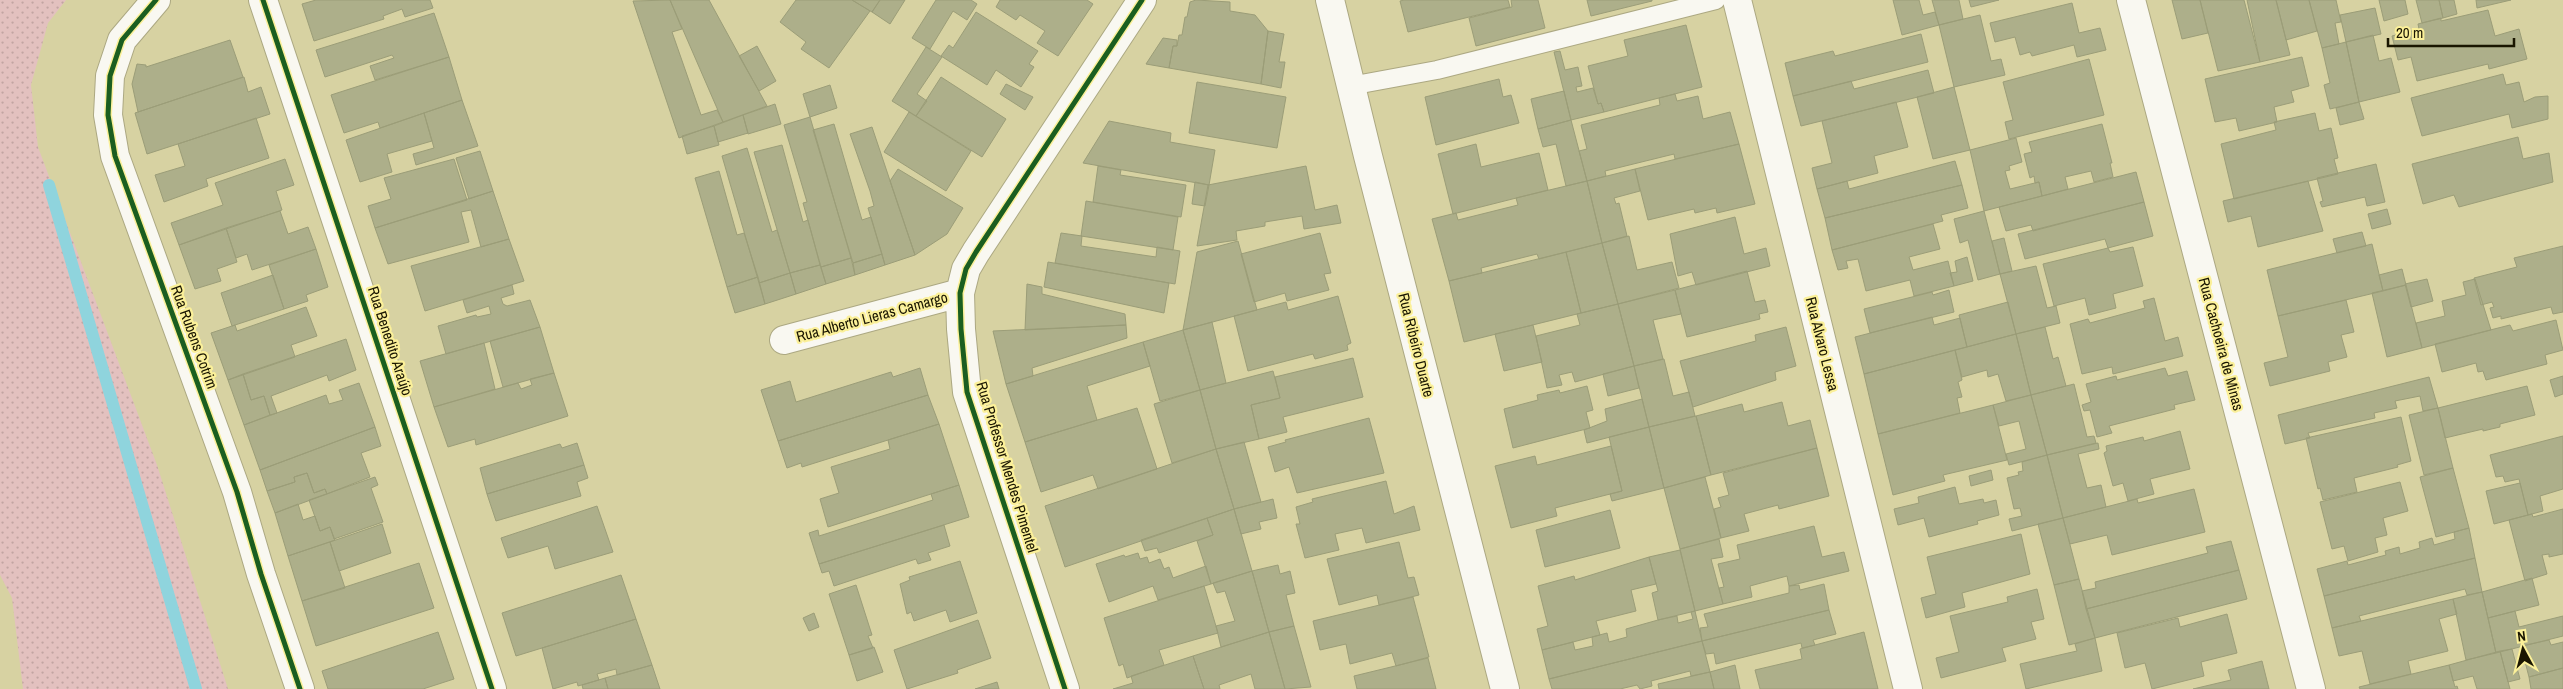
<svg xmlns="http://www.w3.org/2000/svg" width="2563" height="689" font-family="'Archivo Narrow',sans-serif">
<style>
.grass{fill:url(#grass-dots)}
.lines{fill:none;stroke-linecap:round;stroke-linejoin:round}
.stream{stroke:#8fd4dd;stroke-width:12}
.building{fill:#adaf8a;stroke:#9b9d78}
.service-casing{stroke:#aca882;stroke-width:20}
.minor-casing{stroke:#aca882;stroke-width:30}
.service{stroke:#f9f8f1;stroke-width:18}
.minor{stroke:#f9f8f1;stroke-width:28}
.cycleway-casing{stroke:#fbf099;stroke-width:8}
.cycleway{stroke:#1b5e20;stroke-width:5}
.labels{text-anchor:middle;stroke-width:4.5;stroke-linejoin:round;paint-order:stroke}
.street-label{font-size:15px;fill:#191500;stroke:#fbf099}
</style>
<defs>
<pattern id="grass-dots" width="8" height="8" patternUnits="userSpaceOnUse" patternTransform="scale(1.25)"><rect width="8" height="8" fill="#e3c1bf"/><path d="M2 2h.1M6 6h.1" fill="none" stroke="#c2a5a2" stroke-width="1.8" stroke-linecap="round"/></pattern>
</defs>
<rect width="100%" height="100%" fill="#d7d2a2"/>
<path class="grass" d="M0,0h66l-18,23 -17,62 7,62 119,318 71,224h-205l-11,-91 -12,-23z"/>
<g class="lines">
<path class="stream" d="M49,185l147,504"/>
</g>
<path class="building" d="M316,0h114l3,8 -28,9 -3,-8 -19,7 1,3 -70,22 -12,-37z
M670,0l12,29 -10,3 29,83 16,-5 6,12 -44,16 -46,-137z
M670,0h39l58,106 -44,16z
M796,0h56l18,11 -41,57 -28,-19 5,-7 -26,-20z
M852,0h28l-8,12z
M880,0h25l-15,24 -18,-12z
M936,0h35l6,4 -10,16 -14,-9 -23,38 -18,-11z
M1000,0h87l6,4 -35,52 -21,-13 8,-12 -25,-16 -4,5 -20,-13z
M1196,0l34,2v9l25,4 13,16 -7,53 -92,-16 4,-22h4l2,-11h3l3,-18h2l3,-15z
M1404,0h104l2,7 -102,25 -8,-31z
M1511,0h27l7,28 -69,18 -7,-28 43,-11z
M1587,0h65v1l-61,15z
M1893,0h26l4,15 12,-3 4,13 -37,10z
M1932,0h27l4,19 -24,6z
M1969,0h30l-28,7z
M2172,0h28l8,33 -26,6z
M2200,0h44l16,62 -42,9z
M2247,0h29l14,55 -30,7z
M2276,0h33l8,31 -31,9z
M2309,0h27l5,22 -6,1 4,21 -17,4z
M2379,0h26l3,14 -24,7z
M2416,0h23l4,18 -21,5z
M2439,0h15l3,14 -14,4z
M2476,0h35l-34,8z
M2072,3l7,30 21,-5 6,22 -29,7 -3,-12 -42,11 -2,-4 -10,3 -5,-18 -20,5 -5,-19z
M2375,8l6,26 -35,8 -6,-27z
M2488,10l7,26 24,-7 8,30 -38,10 -1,-5 -71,17 -6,-24 -13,3 -6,-24 27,-7 -1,-5 23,-6v3z
M976,12l62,39 -9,13 5,3 -13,20 -25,-17 -9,15 -46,-29 8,-11 4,3z
M434,13l15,44 -74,23 -5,-14 24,-8 -2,-3 -67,22 -9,-27z
M1980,15l11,46 10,-2 4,16 -51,12 -15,-62z
M1686,25l16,62 -98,25 -3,-9 -3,1 -10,-38 40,-10 -4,-16z
M1268,31l16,3 -5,28h6l-4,26 -20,-4z
M1921,34l7,28 -135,34 -8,-33 48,-12 2,5z
M2373,35l6,26 12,-3 9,34 -41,10 -13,-60z
M1163,38l14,2v6h-4l-4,22 -23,-4z
M230,40l13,37 -105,35 -6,-28 5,-20 9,1v2z
M2346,42l13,60 -29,7 -6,-24 6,-2 -8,-35z
M757,46l19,35 -17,10 -20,-35z
M926,47l16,10 -25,37 10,7 -11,15 -24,-15z
M1560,51l5,19 13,-3 4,19 -6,1 1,5 16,-4 5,16 3,-1 3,9 -33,8 -17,-68z
M449,57l13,43 -82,28 -2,-6 -34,11 -13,-38z
M2302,57l7,29 -18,5 3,11 -20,5 3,15 -38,9 -3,-13 -21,4 -10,-43z
M2089,59l15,56 -95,24 -4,-17 8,-2 -10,-38z
M1928,70l6,23 -133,33 -8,-30 58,-15 3,8z
M2503,74l3,11 13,-3 5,20 11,-5 13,-1v23l-36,9 -3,-14 -87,22 -11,-38z
M244,77l4,15 13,-5 9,27 -123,40 -12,-41z
M941,77l65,42 -24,38 -66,-41z
M1499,79l4,18 8,-2 8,28 -83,22 -11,-48z
M1197,82l89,15 -9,51 -88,-15z
M1006,84l27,13 -8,13 -25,-16z
M830,85l7,23 -27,9 -7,-23z
M1954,87l16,63 -37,9 -16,-62z
M1564,91l7,29 -33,9 -7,-30z
M1675,94l2,7 21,-5 5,23 27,-7 9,32 -64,15 -1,-5 -69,17 1,5 -19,5 -8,-30 8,-2 -6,-24 79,-20 -1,-7z
M462,100l16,46 -62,19 -3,-11 21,-6 -10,-35z
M1896,102l12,45 -34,9 4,17 -61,16 -5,-21 20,-5 -10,-42z
M2359,102l5,17 -24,6 -4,-17z
M775,104l6,20 -33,10 -5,-19z
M909,112l62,39 -25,40 -62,-39z
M424,113l8,28 -45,13 5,18 -32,10 -14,-42z
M2315,113l4,18 12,-3 7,30 -4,1 4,15 -104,25 -13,-55 55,-14 -2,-8z
M743,115l5,18 -30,9 -4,-16z
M810,117l41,141 -30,9 -18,-64 4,-1 -23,-77z
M256,118l13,40 -63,21 2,7 -44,16 -9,-27 30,-9 -7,-22z
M1571,120l16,61 -21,5 -10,-42 -13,3 -5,-18z
M1109,121l62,12 -1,9 45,8 -6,35 -126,-22z
M834,124l28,96 9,-3 11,37 -29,9 -40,-133z
M2102,124l10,39h-2l3,14 -19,5 -3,-11 -26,6 3,12 -26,7 -3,-14 -4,1 -1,-7 -4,2 -6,-24 8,-2 -3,-10z
M714,126l5,19 -32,9 -5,-18z
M872,127l43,128 -30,10 -17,-57 6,-2 -4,-15 -20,-57z
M2518,137l5,22 26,-6 4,29 -94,25 -5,-12 -31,9 -11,-40z
M2016,138l6,24 -13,4 1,4 -5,1 5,18 29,-7 3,14 -58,15 -14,-61z
M1476,144l5,23 58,-14 9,37 -95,24 -15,-60z
M1739,144l16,60 -38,9 -1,-5 -21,5 -1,-4 -46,11 -13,-51z
M782,145l21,77 5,-2 12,45 -30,8 -36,-121z
M747,148l25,84 5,-2 13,43 -31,10 -37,-127z
M480,151l13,40 -24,8 -13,-41z
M285,159l9,26 -18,6 6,19 -103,35 -8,-22 52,-18 -8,-22z
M454,159l13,41 -92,28 -7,-22 23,-7 -7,-21z
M1955,161l7,24 -137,33 -8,-29 30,-8 2,8z
M2376,164l9,38 -18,4 -2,-9 -43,10 -2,-5 3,-1 -6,-23z
M1098,166l23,4 -1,5 66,10 -5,32 -88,-15z
M1306,166l9,44 22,-5 4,18 -37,6 -2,-13 -37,6v4l-29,5 1,9 -40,6 11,-61z
M898,169l65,39 -16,26 -32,21 -25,-74z
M1635,169l5,22 -26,7 2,6 3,-1 8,33 -25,7 -15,-62z
M719,171l18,64 7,-2 14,44 -31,10 -32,-109z
M2136,172l8,30 -111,29 -2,-6 -25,6 -7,-24z
M1587,181l15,62 -63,16 -2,-5 -56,14 1,5 -33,8 -17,-62 24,-6 2,7 60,-15 -2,-7z
M2308,181l15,50 -65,16 -7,-31 -23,6 -5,-21z
M1195,182l14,3 -4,21 -13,-2z
M1962,185l6,23 -27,7 2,6 -111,29 -7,-32z
M493,191l16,48 -28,8 -10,-37 -10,2 8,30 -81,22 -13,-36z
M1086,201l92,16 -5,33 -92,-14z
M2144,202l9,34 -45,12 -3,-9 -80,20 -7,-25z
M2387,209l4,15 -19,5 -4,-15z
M280,211l8,23 20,-7 8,22 -64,21 -5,-16 -11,4 -10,-30z
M1984,211l16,63 -22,6 -10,-40 -8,3 -6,-24z
M1735,217l9,37 22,-6 4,18 -74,19 -4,-13 -14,4 -8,-42z
M1933,224l7,25 -31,8 4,13 35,-9 6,25 -40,10 -4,-16 -44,11 -8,-32 -12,2 2,7 -10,2 -6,-20z
M226,228l11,34 -20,7 4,12 -26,8 -16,-44z
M2362,232l4,14 -29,7 -4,-14z
M1061,233l21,3 -1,10 75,11 1,-10 23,4 -5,33 -120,-21z
M1320,233l11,40 -7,1 5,16 -42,11 -2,-8 -31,9 -13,-48z
M1629,236l8,34 35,-8 7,26 -61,16 -16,-61z
M2004,238l8,33 -12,3 -8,-33z
M509,239l15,42 -99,30 -14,-45z
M1238,241l19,69 -74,20 14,-78z
M1602,243l16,61 -37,9 -15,-61z
M2372,244l11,47 -105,25 -11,-46z
M2563,246v66l-10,2 -2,-7 -50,12v-3l-8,2 -3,-10 4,-1 -2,-5 -11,3 -7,-27 43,-11 -3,-9z
M2133,247l10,39 -30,8 3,14 -27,7 -4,-17 -31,8 -11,-42 65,-16 2,4z
M316,249l12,38 -22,8 2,6 -24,8 -15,-44z
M1566,252l15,61 -117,29 -15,-61z
M882,254l3,11 -30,10 -2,-12z
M1967,257l6,24 -19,5 -4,-13 7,-1 -2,-11z
M851,258l4,17 -29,9 -5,-17z
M1048,262l121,21 -5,30 -120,-26z
M820,265l6,19 -30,10 -6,-21z
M2036,266l11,42 9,-2 4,17 -44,11 -16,-60z
M2402,269l4,16 -23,6 -4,-16z
M1747,271l8,31 10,-2 3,12 -9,2 1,5 -73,18 -12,-47z
M790,273l6,21 -31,10 -6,-21z
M273,275l11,34 -52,17 -11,-33z
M758,277l7,27 -30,9 -8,-26z
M2427,279l6,22 -22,6 -6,-23z
M2475,279l16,51 -69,18 -6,-25 29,-7 -3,-15 24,-6 -3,-13z
M1027,284l15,3v7l83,20 1,11 -101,5z
M512,285l2,9 -13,4 2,6 4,2 23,-6 10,27 -94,27 -8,-28 38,-11 1,2 14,-3 -2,-8 -22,7 -4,-13z
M2406,285l16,63 -35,9 -15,-64z
M1675,290l6,24 -28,6 10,39 -29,7 -16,-62z
M1949,290l5,22 -84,21 -6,-24 68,-17 1,3z
M1338,296l13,47 -4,2 1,5 -33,9 -2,-5 -65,17 -14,-55 52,-14 2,8z
M2154,298l11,43 13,-4 5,19 -70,18 -1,-7 -30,7 -12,-50 18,-5 2,4 55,-15 -2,-7z
M2346,300l8,32 -13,3 6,22 -19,5 2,9 -60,15 -6,-23 24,-6 -10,-41z
M2008,302l8,32 -49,13 -8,-32z
M1618,304l16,62 -59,16 -3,-10 -13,3 3,10 -15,3 -11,-52 44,-11 -3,-11z
M306,307l11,29 -26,9 4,12 -67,23 -17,-47 24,-8 2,6z
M1932,317l2,8 26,-7 7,29 -103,27 -9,-37z
M2556,320l7,30 -18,5 2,9 -61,16 -3,-9 -5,1 -2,-9 -34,9 -7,-28 75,-19 3,6z
M1212,322l14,61 -26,7 -17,-60z
M1126,325l1,13 -95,30 1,8 -27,8 -13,-53z
M1533,325l9,37 -38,9 -9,-37z
M540,327l14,46 -51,14 -13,-46z
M1786,327l10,39 -21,6 1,8 -83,27 -13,-46 76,-20 -1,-6z
M2045,327l8,32 5,-2 8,29 -35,9 -15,-61z
M1183,330l17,60 -40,11 -17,-59z
M2016,334l15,61 -25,6 -8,-27 -10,3 -1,-7 -25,7 -7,-27z
M346,339l10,31 -27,11 -2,-6 -56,21 6,17 -7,2 -6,-19 -13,4 -8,-26z
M1143,342l7,24 -63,20 10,34 -72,22 -19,-58z
M484,343l11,46 -61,18 -14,-46z
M1955,350l7,30 -4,2 4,15 -5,1 3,15 -82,21 -14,-60z
M1353,358l10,39 -80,20 4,15 -28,7 -8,-34 29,-7 -5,-21z
M1664,359l9,37 16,-4 6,24 -46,11 -15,-61z
M1634,366l5,22 -31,8 -5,-22z
M920,368l8,27 -150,46 -17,-51 29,-9 6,21 95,-30 2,5z
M2165,368l3,8 19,-5 8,29 -21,5 1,4 -66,17 3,7 -15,4 -7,-27 -6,1 -2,-6 9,-3 -5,-18 30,-8 1,4z
M1273,371l7,27 -29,7 8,34 -43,10 -16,-59z
M554,373l14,43 -92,29 -1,-6 -27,8 -14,-40 84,-24 3,6 11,-4 -2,-6z
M243,374l8,26 13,-4 6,19 -26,10 -16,-45z
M2563,376v18l-8,3 -5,-17z
M2429,377l9,31 -15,3 -3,-15 -25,5 2,7 -23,5 1,5 -67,15 2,5 -25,6 -7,-29z
M359,383l16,44 -115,43 -16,-45 82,-30 3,9 14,-4 -4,-10z
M2074,384l13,53 7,-1 2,7 -49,12 -16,-60z
M1587,386l6,24 -7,2 4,16 -77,20 -9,-39 34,-9 -1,-5 22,-5 1,3z
M2527,386l8,29 -35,9v3l-17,4v-2l-38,9 -7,-30z
M1200,390l16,59 -44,14 -18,-59z
M928,395l11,29 -137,43 -1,-4 -14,5 -9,-27z
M2031,395l16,60 -38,10 -3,-11 20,-5 -7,-28 -20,5 -6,-21z
M1642,399l7,28 -62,16 -3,-13 23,-9 -2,-12z
M1782,402l6,24 22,-6 7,28 -106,27 -15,-59 46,-12 2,8z
M1993,405l14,55 -64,15 2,6 -52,14 -15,-61z
M1137,408l20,61 -59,20 -5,-14 -52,17 -16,-50z
M2438,408l15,60 -29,7 -15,-60z
M1696,416l15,59 -47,13 -15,-61z
M2401,417l10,44 -14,4 1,2 -44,11 3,14 -34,8 -3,-12 -2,1 -12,-51z
M1369,418l15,55 -87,20 -8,-26 -14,5 -7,-25 18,-5 -1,-2z
M939,424l20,61 -131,42 -8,-28 19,-6 -8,-26 59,-18 -2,-9z
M375,427l6,19 -20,7 9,24 -43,17 -2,-5 -11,4 -7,-20 -13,4 1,5 -28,9 -7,-21z
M1649,427l15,61 -52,13 -2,-7 12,-3 -13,-54z
M2180,431l10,38 -40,10 4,15 -26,7 -5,-18 -10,3 -9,-33 3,-2 -1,-5 37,-9 1,4z
M2563,436v53l-23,7 3,15 -15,4 -9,-36 -14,3 -2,-6 -7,1 -6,-22z
M1244,442l17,60 -27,7 -18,-60z
M577,443l7,22 -97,29 -7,-26 80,-24 2,4z
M2098,443l1,6 -21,5 9,34 14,-3 5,22 -43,11 -16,-63z
M1611,446l11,45 -67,17 2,8 -46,12 -16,-62 40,-10 2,9z
M1817,448l12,48 -50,13 -1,-4 -34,9 5,17 -28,7 -7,-29 7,-2 -3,-9 11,-3 -6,-22z
M1216,449l18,60 -169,58 -20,-61z
M2047,455l16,63 -51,13 -3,-12 13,-3 -2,-8 -6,1 -7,-31 12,-3 -1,-3 5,-1 -1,-9z
M584,465l4,13 -11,4 4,14 -85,25 -9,-27z
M2453,468l16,60 -33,9 -16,-60z
M1991,470l2,10 -22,6 -2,-10z
M307,473l7,20 11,-4 2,5 -52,19 -8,-22 28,-9 -1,-5z
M375,477l3,8 -7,3 12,34 -49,17 -4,-12 -10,4 -11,-31z
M1705,477l16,61 -41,11 -16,-61z
M1386,481l8,33 20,-8 6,24 -54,13 -4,-15 -27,6 4,16 -34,8 -9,-34h4l-4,-17 17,-5 -1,-3z
M2400,482l8,29 -25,7 4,17 -12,3 3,14 -30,9 -4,-15 -12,3 -12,-47z
M2520,483l8,32 -34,9 -8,-33z
M959,485l10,32 -150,47 -10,-31 9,-3 1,6 114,-36 -2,-6z
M1955,487l4,17 24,-5 1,4 12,-3 3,15 -22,6 1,3 -49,13 -5,-19 -26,7 -4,-16 25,-6 -1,-6z
M2194,489l11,43 -93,23 -5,-20 -37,9 -7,-26 74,-19 1,4z
M1273,499l4,19 -18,4 2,7 -20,5 -7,-25z
M298,504l5,16 12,-4 5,15 10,-4 5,13 -47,16 -13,-43z
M597,506l16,46 -58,17 -7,-23 -40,12 -7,-20z
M1234,509l18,62 -41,13 -14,-43 16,-6 -6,-17z
M2563,509v45l-14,3v-3l-7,1 5,19 -22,7 -16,-61 23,-6 1,3z
M1610,510l10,38 -75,19 -9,-37z
M1207,518l6,17 -54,18 -2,-5 -12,3 -4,-11z
M2063,518l16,61 -25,6 -16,-61z
M382,524l9,29 -52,18 -9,-29z
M944,525l6,21 -22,7 3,7 -13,4 -2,-5 -82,27 -5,-15 -7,2 -3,-9z
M1814,526l8,31 22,-5 5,19 -60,15 -2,-10 -37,10 2,11 -29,7 -4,-16 5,-1 -6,-23 22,-5 -3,-14z
M2469,528l6,30 -151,38 -7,-27 30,-8 1,4 38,-10 -1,-4 14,-4 1,7 20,-6 -1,-6 13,-4 2,7 21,-6 -1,-7z
M2021,534l9,40 -68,19 3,14 -39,11 -5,-20 15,-4 -9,-37z
M1719,539l4,18 -12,2 12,45 -28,7 -15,-62z
M2231,541l8,29 -153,39 -4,-18 14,-3 -1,-6 113,-29 -2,-6z
M330,542l15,46 -43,13 -14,-45z
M1399,542l9,36 6,-1 5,18 -40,10 -2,-10 -38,10 -12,-46z
M1680,550l15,61 -37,9 -6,-27 6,-2 -9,-34z
M1138,553l2,6 7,-2 2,6 11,-4 4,10 5,-2 4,11 33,-12 5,18 -53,16 -5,-14 -44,16 -13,-38 28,-9 1,2z
M1649,557l7,27 -25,6 5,21 -40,10 4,14 -58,15 -5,-21 11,-3 -10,-40 36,-10 1,4z
M2475,558l7,34 -15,3 -2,-6 -106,27 2,5 -29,7 -8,-32z
M960,561l17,52 -27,9 -4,-12 -32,11 -3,-9 -4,2 -7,-30 10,-4 -1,-3z
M419,563l15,45 -118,38 -14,-45z
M1278,565l2,9 10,-3 5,22 -9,2 8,31 -25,6 -17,-61z
M2239,570l8,29 -152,39 -9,-29z
M1252,571l17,61 -48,15 -5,-21 19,-5 -10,-30 -8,2 -4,-10z
M621,575l15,44 -120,37 -14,-43z
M2532,578l7,27 -51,13 -6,-26z
M2079,579l16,59 -26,7 -15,-60z
M1824,584l5,26 -127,31 -2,-13 8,-1 -4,-13 85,-21v-7l10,-1 1,5z
M856,585l16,50 -4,1 5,12 -24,7 -20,-61z
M1204,586l14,47 -59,17 5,15 -37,13 -4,-14 -4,2 -15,-48z
M2037,589l7,30 -13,3 5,17 -34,9 4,13 -65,17 -5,-20 23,-6 -9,-36 58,-14 -1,-5z
M2482,592l14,61 -30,7 -13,-61z
M1413,597l16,60 -33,9 -4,-13 -42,11 -4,-20 -26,6 -7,-29z
M2453,599l4,15 -18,5 9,32 -40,10 3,13 -41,10 -8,-33 -23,5 -7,-28z
M1829,610l7,24 -23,6 2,5 -13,3 -1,-5 -85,21 -2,-11 -8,1 -4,-13z
M1695,611l7,30 -153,38 -7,-29 31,-8 2,8 18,-4 -1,-9 15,-4 2,9 18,-5 -1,-8 32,-9 19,-4 1,7 15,-4 -2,-7z
M2515,611l4,16 44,-11v20l-67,17 -8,-35z
M814,613l5,14 -10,4 -6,-13z
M2227,614l10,39 -36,9 3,14 -52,13 -7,-26 -20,5 -8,-35 61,-15 2,9z
M636,619l16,46 -35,10 -1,-6 -19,5 2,6 -21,6 -1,-4 -24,7 -11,-41z
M978,620l13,38 -34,12 1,3 -51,16 -13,-39z
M1294,626l17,61 -26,2 -16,-57z
M438,632l16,47 -31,10h-95l-6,-18z
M1269,632l16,57h-30l-4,-15 -32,11 1,4h-16l-11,-33z
M1864,632l14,57h-118l-5,-19 47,-11 -2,-10z
M2095,638l7,33 -76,18 -6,-25 57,-13 -2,-7z
M2549,640l2,5 12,-3v26l-34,9 -8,-31z
M1702,641l8,31 -19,4 -1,-5 -39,10 1,5 -12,3 -3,-4 -17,4h-68l-3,-10z
M874,647l9,25 -26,9 -8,-26z
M2512,649l8,30 -12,3 -8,-31z
M2500,651l10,38h-33l-4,-13 -20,5 -4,-16z
M1193,656l11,33h-91l20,-6 -2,-7z
M1428,658l8,31h-79l-3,-13z
M2262,661l7,28h-76l38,-9 -3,-10z
M652,665l8,24h-52l-3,-11z
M1735,665l5,24h-26l-4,-17z
M2449,665l6,22 2,-1 1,3h-98l-1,-2z
M2563,668v21h-32l-2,-12z
M1710,672l4,17h-55l-1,-5z
M605,678l3,11h-25l-1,-4z
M997,682l2,7h-24z"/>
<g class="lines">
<g class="service-casing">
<path id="service" d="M1350,86l87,-16 279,-70"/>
</g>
<g class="minor-casing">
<path id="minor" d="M156,0l-34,40 -12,36 -2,39 7,41 122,336 24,82 39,115
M263,0l229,689
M1330,0l38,156 137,533
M1737,0l171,689
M2131,0l180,689
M784,340l176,-47
M1065,689l-98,-297 -6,-63 -1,-36 6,-24 10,-17 166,-252"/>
</g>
<use href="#service" class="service"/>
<use href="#minor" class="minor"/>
<g class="cycleway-casing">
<path id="cycleway" d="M156,0l-34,40 -12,36 -2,39 7,41 122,336 24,82 39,115
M263,0l229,689
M1065,689l-98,-297 -6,-63 -1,-36 6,-24 10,-17 166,-252"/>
</g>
<use href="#cycleway" class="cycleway"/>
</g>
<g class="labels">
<g class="street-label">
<text transform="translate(872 317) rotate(-15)" y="5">Rua Alberto Lieras Camargo</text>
<text transform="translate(194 337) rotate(70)" y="5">Rua Rubens Cotrim</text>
<text transform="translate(390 341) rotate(72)" y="5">Rua Benedito Araújo</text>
<text transform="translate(1822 344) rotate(76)" y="5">Rua Alvaro Lessa</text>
<text transform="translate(2221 344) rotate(75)" y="5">Rua Cachoeira de Minas</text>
<text transform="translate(1416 345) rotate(76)" y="5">Rua Ribeiro Duarte</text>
<text transform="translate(1007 467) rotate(73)" y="5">Rua Professor Mendes Pimentel</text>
</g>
</g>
<g transform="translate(2523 649) rotate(353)" stroke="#fbf099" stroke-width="4" paint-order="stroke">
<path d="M0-4L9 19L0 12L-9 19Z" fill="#191500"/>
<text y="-8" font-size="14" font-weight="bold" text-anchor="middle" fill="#191500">N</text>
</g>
<path d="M2388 38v8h126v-8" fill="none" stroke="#191500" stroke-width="2.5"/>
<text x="2396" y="38" font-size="15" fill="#191500" stroke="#fbf099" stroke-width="4" paint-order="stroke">20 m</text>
</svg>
